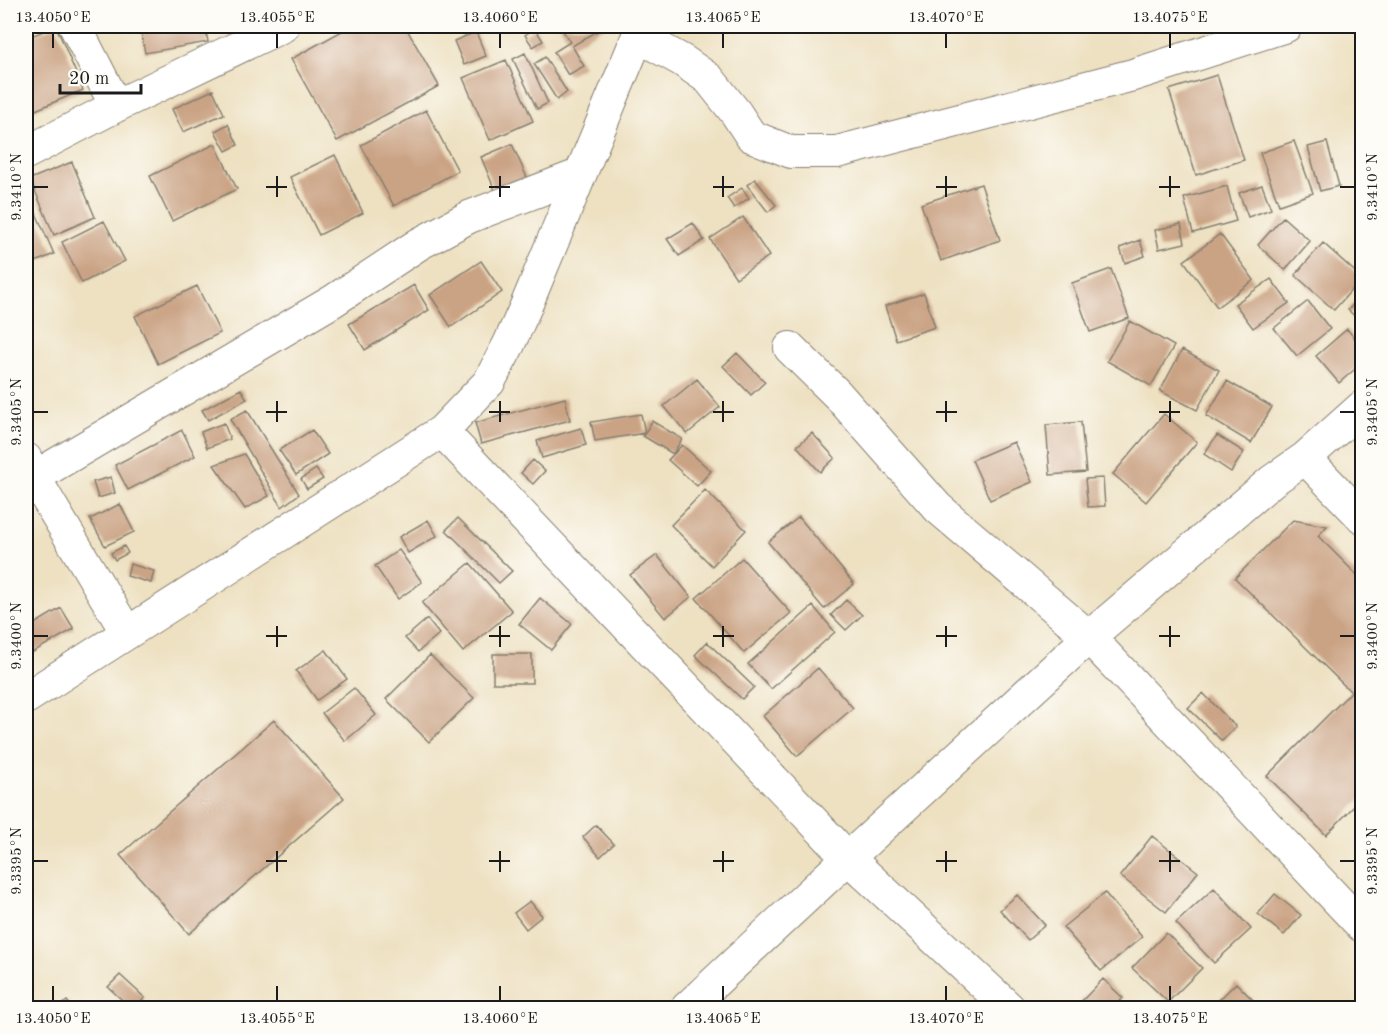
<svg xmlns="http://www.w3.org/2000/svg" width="1388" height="1034" font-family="'Old Standard TT',serif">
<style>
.building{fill:#caa384}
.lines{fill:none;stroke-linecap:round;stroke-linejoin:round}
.minor-casing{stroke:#857e6f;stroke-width:34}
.minor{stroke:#fff;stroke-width:32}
.ticks{fill:none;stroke:#1c1c1c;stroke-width:2}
.neatline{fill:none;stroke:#1c1c1c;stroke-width:2}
.ticks-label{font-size:15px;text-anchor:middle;fill:#1c1c1c}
</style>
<rect width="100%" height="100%" fill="#fdfcf7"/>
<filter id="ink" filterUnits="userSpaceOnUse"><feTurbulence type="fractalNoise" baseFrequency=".0167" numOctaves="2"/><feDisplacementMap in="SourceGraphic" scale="12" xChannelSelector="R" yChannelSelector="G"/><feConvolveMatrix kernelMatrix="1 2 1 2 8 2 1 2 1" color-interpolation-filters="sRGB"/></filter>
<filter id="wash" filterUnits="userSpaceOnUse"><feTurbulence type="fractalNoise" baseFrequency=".008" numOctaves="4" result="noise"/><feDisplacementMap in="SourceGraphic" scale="24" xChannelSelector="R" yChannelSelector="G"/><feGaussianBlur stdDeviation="1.35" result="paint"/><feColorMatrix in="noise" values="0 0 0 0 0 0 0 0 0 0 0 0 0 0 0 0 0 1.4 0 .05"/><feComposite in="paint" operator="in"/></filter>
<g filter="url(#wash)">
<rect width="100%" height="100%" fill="#eee1c2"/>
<g id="blocks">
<path class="building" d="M56,26l27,64 -57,24v-76z
M140,26h65l3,16 -63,11z
M224,26h19l-16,6z
M351,26h54l34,60 -102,55 -46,-82z
M560,26h46l-34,20 12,20 -16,9 -14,-23 16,-10z
M535,28l8,13 -10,6 -8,-12z
M476,32l10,24 -22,9 -10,-24z
M525,53l23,50 -11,6 -24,-50z
M545,57l22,35 -10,8 -23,-36z
M506,60l27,61 -43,19 -27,-62z
M1217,75l27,85 -48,15 -27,-85z
M213,90l11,24 -41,18 -11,-23z
M426,110l32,61 -64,35 -33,-61z
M228,124l10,21 -12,6 -11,-20z
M1294,141l19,52 -34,12 -19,-52z
M1327,142l12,44 -19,5 -12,-44z
M215,144l22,45 -65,32 -22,-45z
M512,144l17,38 -32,13 -16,-38z
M335,155l28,58 -44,22 -29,-58z
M72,162l23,55 -41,18 -24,-56z
M755,179l21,26 -8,7 -21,-27z
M981,184l19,56 -59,21 -20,-57z
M1262,185l9,24 -23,8 -9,-24z
M1227,186l9,35 -43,12 -9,-35z
M742,188l7,10 -15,10 -7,-10z
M28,195l26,59 -28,12v-70z
M743,217l26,39 -33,22 -26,-39z
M1283,217l27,24 -25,29 -27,-25z
M104,221l21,40 -43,22 -20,-41z
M693,223l11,17 -25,16 -12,-17z
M1181,224l4,19 -26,6 -4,-19z
M1220,234l34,46 -37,27 -33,-46z
M1140,240l5,16 -20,7 -5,-15z
M1323,243l39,35 -28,32 -39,-35z
M481,261l21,31 -51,35 -21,-32z
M1111,269l18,49 -39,14 -18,-49z
M1271,279l18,24 -36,25 -18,-24z
M414,285l15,25 -64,40 -16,-26z
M197,286l23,47 -62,31 -23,-48z
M924,293l11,34 -39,13 -11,-34z
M1362,295v28l-14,-13z
M1308,301l22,28 -33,27 -23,-28z
M1130,321l44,25 -23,40 -44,-25z
M1347,329l15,18v16l-23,20 -23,-27z
M1182,350l37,20 -22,40 -37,-19z
M737,353l28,29 -14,13 -28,-29z
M697,379l23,28 -33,27 -23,-28z
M1227,381l45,26 -21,36 -45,-27z
M241,389l6,10 -39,21 -6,-10z
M565,398l5,22 -89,24 -6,-21z
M247,410l52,84 -17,13 -52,-88z
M641,414l4,19 7,-12 30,18 -9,15 -30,-18 2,-3 -50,8 -4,-19z
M1164,414l33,28 -51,60 -33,-28z
M1081,422l5,50 -36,3 -4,-50z
M224,423l6,16 -23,9 -6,-16z
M581,428l5,17 -44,13 -5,-17z
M182,430l13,26 -67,34 -13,-25z
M312,430l16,24 -32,21 -17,-25z
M812,433l23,25 -15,14 -23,-26z
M1217,435l27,17 -13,20 -27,-18z
M1014,442l18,40 -42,18 -18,-40z
M682,445l29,26 -14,15 -29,-26z
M244,454l25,42 -24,13 -31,-44z
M533,460l12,11 -12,13 -12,-11z
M316,469l7,10 -16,10 -6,-10z
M111,477l4,16 -17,5 -5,-16z
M1103,478l2,28 -17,1 -3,-28z
M705,490l41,40 -34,36 -41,-41z
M120,504l14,28 -29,14 -15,-27z
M799,517l55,67 -30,25 -56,-67z
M458,518l54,53 -13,12 -53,-53z
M428,520l9,16 -29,17 -9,-16z
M1293,520l34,6 -9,10 44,44v218l-36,37 -59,-59 84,-84 -116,-114z
M124,546l4,7 -13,7 -4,-7z
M399,550l23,32 -24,17 -23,-33z
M657,555l34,42 -26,21 -35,-43z
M742,558l49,55 -47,40 -48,-55z
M470,563l42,48 -49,41 -41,-49z
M130,564l24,7 -3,12 -24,-7z
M540,598l32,26 -21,26 -32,-26z
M846,600l16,15 -16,15 -15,-15z
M813,606l22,26 -64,57 -23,-25z
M61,608l13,21 -48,27v-27z
M427,619l12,15 -21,18 -13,-14z
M707,642l47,45 -12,12 -47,-44z
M326,650l21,29 -30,21 -21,-29z
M493,654h39v29h-39z
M430,655l44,43 -45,44 -43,-43z
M818,668l35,40 -56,48 -34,-40z
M354,688l22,27 -31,26 -23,-28z
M1203,693l33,34 -14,14 -34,-33z
M274,720l70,78 -155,136 -69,-79z
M596,825l18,19 -14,13 -17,-20z
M1152,836l46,36 -32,40 -46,-36z
M1214,888l37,41 -37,34 -38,-40z
M1105,893l37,44 -41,34 -38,-44z
M1275,894l26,21 -17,20 -26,-21z
M1017,895l28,30 -17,15 -28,-30z
M530,901l12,15 -16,13 -12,-16z
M1166,933l36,35 -34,34 -36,-34z
M120,975l25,23 -11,10h-3l-23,-21z
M1103,979l20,19 -10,10h-38z
M1236,983l23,23 -2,2h-46z
M67,1001l5,7h-15z"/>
</g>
</g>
<g filter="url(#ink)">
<use href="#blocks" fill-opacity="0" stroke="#857e6f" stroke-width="1.5"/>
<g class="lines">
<g class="minor-casing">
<path id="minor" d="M75,26l41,80
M638,36l45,25 26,18 27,34 15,23 40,16h46l296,-77 153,-49
M26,153l90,-47 167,-80
M790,348l48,47 100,113 151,129 273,289
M442,431l406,427 161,150
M1305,458l57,59
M26,459l8,18 93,156
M26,482l307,-181 86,-57 50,-27 110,-42
M26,698l416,-267 47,-49 20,-38 17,-38 116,-280
M687,1008l161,-150 241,-221 183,-156 33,-23 57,-51"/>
</g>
<use href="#minor" class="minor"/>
</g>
</g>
<path class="ticks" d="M53,33v15M277,33v15M500,33v15M723,33v15M946,33v15M1170,33v15M277,176v21M500,176v21M723,176v21M946,176v21M1170,176v21M33,187h15M266,187h21M489,187h21M713,187h21M936,187h21M1159,187h21M1340,187h15M277,401v21M500,401v21M723,401v21M946,401v21M1170,401v21M33,412h15M266,412h21M489,412h21M713,412h21M936,412h21M1159,412h21M1340,412h15M277,626v21M500,626v21M723,626v21M946,626v21M1170,626v21M33,636h15M266,636h21M489,636h21M713,636h21M936,636h21M1159,636h21M1340,636h15M277,851v21M500,851v21M723,851v21M946,851v21M1170,851v21M33,861h15M266,861h21M489,861h21M713,861h21M936,861h21M1159,861h21M1340,861h15M53,986v15M277,986v15M500,986v15M723,986v15M946,986v15M1170,986v15"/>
<rect width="1388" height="1034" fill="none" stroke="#fdfcf7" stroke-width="66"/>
<path d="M60 84v9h81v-9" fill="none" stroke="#1c1c1c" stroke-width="3"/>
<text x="69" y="84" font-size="18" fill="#1c1c1c" stroke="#fdfcf7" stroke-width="4.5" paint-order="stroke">20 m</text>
<rect x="33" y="33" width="1322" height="968" class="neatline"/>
<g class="ticks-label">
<text x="53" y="22">13.4050°E</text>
<text x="277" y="22">13.4055°E</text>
<text x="500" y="22">13.4060°E</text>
<text x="723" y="22">13.4065°E</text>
<text x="946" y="22">13.4070°E</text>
<text x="1170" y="22">13.4075°E</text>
<text transform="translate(16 187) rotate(-90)" y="5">9.3410°N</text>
<text transform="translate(1372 187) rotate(-90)" y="5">9.3410°N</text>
<text transform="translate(16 412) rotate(-90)" y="5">9.3405°N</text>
<text transform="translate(1372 412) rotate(-90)" y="5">9.3405°N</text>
<text transform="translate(16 636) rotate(-90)" y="5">9.3400°N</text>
<text transform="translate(1372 636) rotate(-90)" y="5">9.3400°N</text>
<text transform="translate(16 861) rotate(-90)" y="5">9.3395°N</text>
<text transform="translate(1372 861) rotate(-90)" y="5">9.3395°N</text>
<text x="53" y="1023">13.4050°E</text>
<text x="277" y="1023">13.4055°E</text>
<text x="500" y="1023">13.4060°E</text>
<text x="723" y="1023">13.4065°E</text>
<text x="946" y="1023">13.4070°E</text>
<text x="1170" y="1023">13.4075°E</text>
</g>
</svg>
